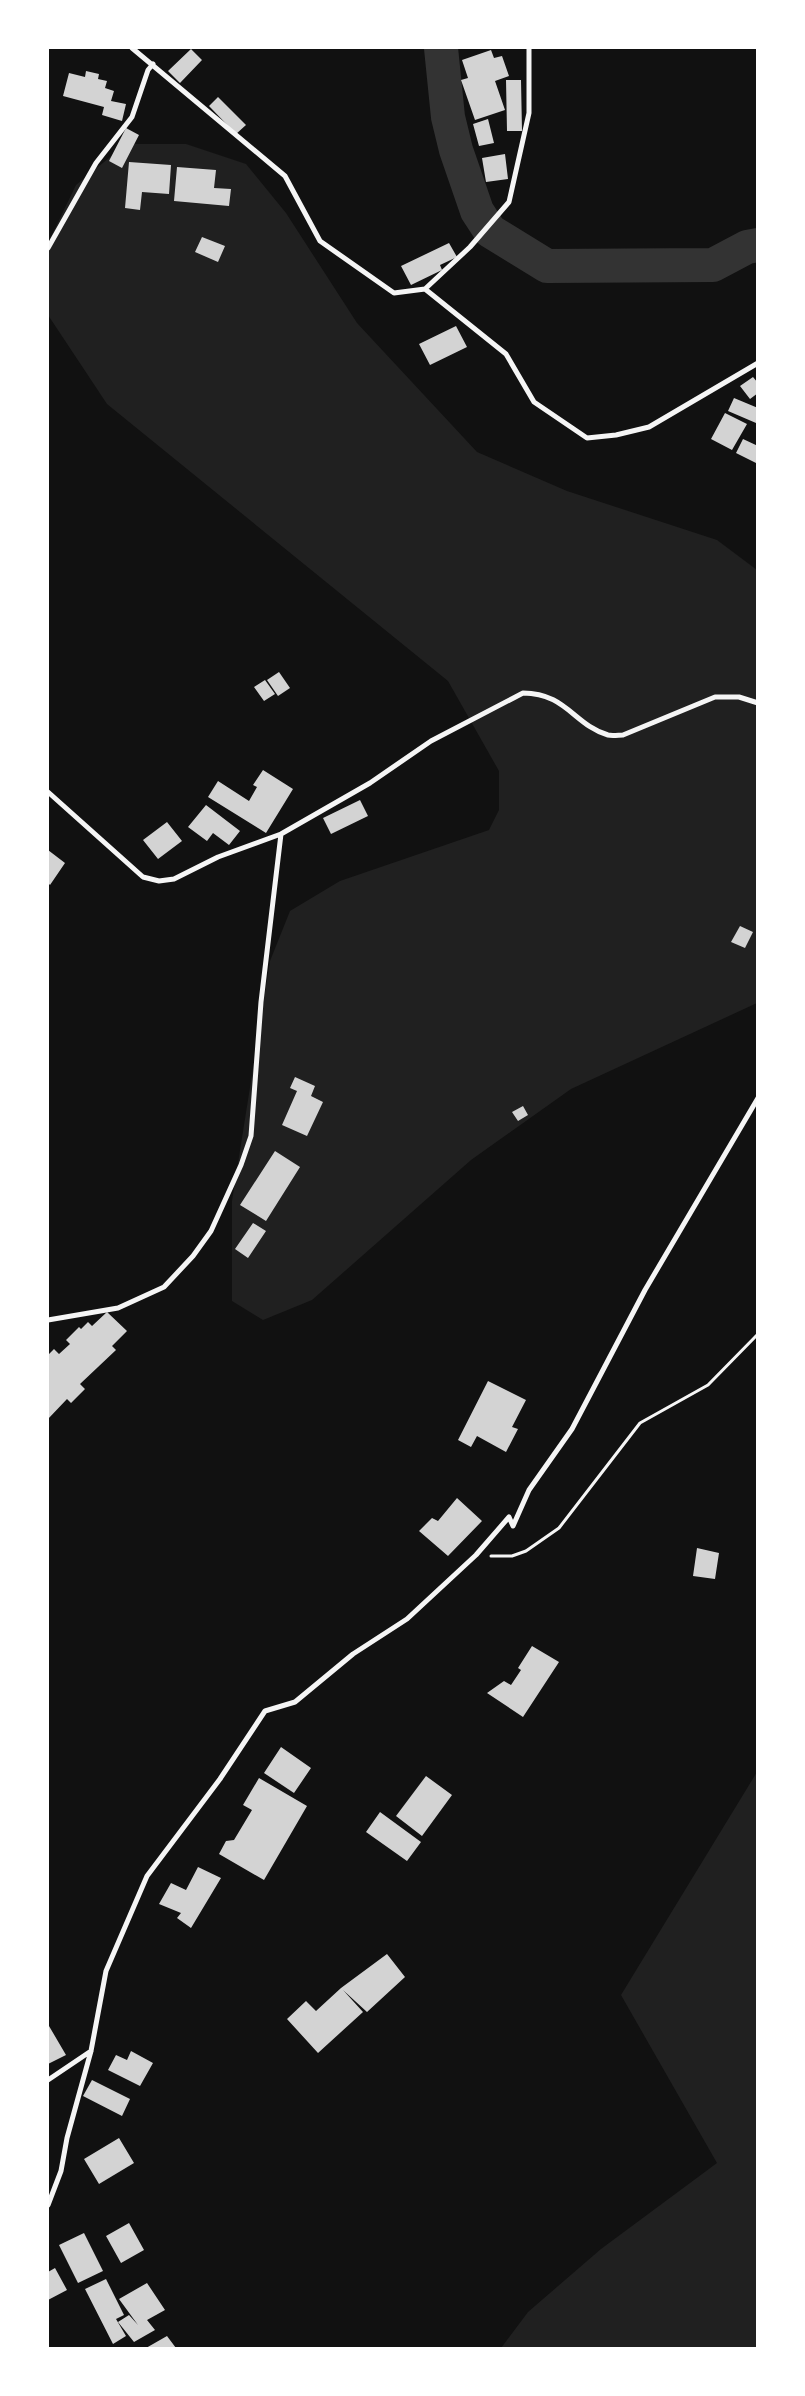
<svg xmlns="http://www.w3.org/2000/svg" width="805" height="2396" font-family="'Open Sans',sans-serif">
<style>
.green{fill:#202020}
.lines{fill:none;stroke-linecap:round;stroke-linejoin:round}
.river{stroke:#333;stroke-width:34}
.building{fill:#d3d3d3}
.path{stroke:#f5f5f5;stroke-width:3}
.minor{stroke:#f5f5f5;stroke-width:5}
</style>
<rect width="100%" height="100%" fill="#111"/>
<path class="green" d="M126,144h60l60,20 40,49 71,110 120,129 90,39 150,49 40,30v433l-186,86 -100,71 -159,140 -49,20 -31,-19v-100l38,-240 20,-50 50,-30 149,-51 10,-20v-39l-51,-90 -341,-277 -59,-89v-72l28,-58z
M757,1772v576h-256l27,-36 73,-63 116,-86 -96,-168z"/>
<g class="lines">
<path class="river" d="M441,48l7,69 8,33 21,61 13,20 57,35 166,-1 34,-18 11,-2"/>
</g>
<path class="building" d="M191,49l11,11 -22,23 -12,-12z
M491,50l3,8 8,-2 7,20 -14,5 10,29 -30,10 -14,-40 7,-2 -6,-18z
M86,71l13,3 -1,5 9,2 -2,7 9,3 -3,10 15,3 -4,17 -20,-6 2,-8 -41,-11 6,-23 16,4z
M506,80h15l1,51h-15z
M218,97l28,28 -10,9 -27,-28z
M488,119l6,24 -15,3 -6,-22z
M126,128l13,7 -17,33 -13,-7z
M505,154l3,25 -22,3 -4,-24z
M129,162l42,3 -2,29 -27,-2 -2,18 -15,-2z
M177,167l39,3 -2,18 17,1 -2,17 -55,-5z
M202,237l23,9 -7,16 -23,-10z
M449,243l8,14 -17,8 2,5 -31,15 -10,-19z
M456,326l11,21 -37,18 -11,-21z
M753,377l5,6v10l-8,6 -10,-13z
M734,398l24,10 -2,15 -28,-12z
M725,413l22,11 -15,26 -21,-11z
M743,439l15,7v18l-22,-11z
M279,672l11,16 -12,8 -11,-16z
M265,680l10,14 -11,7 -10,-14z
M263,770l30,19 -27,44 -58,-36 10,-16 31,20 8,-14 -4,-2z
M360,800l8,16 -37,18 -8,-16z
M206,805l34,26 -11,14 -16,-12 -6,8 -19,-14z
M167,822l15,19 -24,18 -15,-19z
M48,850l17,13 -15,22 -2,-2z
M740,926l13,6 -8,16 -14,-6z
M295,1077l20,9 -4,10 12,6 -16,34 -25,-11 15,-34 -7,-3z
M523,1106l5,9 -10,6 -6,-9z
M275,1151l25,16 -34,54 -26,-16z
M253,1223l13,8 -18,27 -13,-9z
M107,1312l20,19 -15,15 4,4 -36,34 5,5 -14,14 -4,-4 -19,20v-64l6,-6 5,5 11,-10 -4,-4 13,-13 2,2 7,-7 4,4z
M488,1381l38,19 -14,27 6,2 -12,23 -29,-16 -6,11 -13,-7z
M457,1498l25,23 -34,35 -29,-25 13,-13 6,3z
M697,1548l22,5 -4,26 -22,-3z
M532,1646l27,16 -36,55 -36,-24 17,-12 7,4 10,-15 -3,-2z
M281,1747l30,21 -17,25 -30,-20z
M426,1776l26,19 -30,41 -26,-20z
M259,1778l48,28 -43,74 -45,-26 7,-13 8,-1 18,-30 -9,-5z
M380,1812l41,30 -14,19 -41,-29z
M198,1867l23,11 -30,50 -14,-10 4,-5 -22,-9 12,-21 15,7z
M387,1954l18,23 -38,35 -24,-22 20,22 -45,41 -31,-34 19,-18 10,10 25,-23z
M49,2026l17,29 -18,9v-37z
M131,2051l22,12 -13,23 -32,-16 8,-15 11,5z
M92,2080l38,19 -8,17 -39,-20z
M119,2138l15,25 -35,21 -15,-25z
M129,2223l15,27 -23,13 -15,-27z
M84,2233l19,38 -25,12 -19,-38z
M55,2268l12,22 -19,10v-28z
M106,2279l18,36 -8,4 10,17 -13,8 -28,-55z
M147,2283l18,27 -18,10 8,10 -21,12 -16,-20 11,-7 9,10 -19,-26z
M167,2336l9,12h-30z"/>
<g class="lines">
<path class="path" d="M491,1556h21l14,-5 33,-23 81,-105 68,-38 50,-51"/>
<path class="minor" d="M132,48l153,128 35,65 74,52 31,-4 45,-42 39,-45 20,-89v-65
M48,248l48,-85 36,-46 16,-47 5,-6
M425,289l81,65 28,48 53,36 29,-3 33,-8 109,-64
M48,792l95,85 16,4 15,-2 44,-22 63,-23 89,-51 61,-42 92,-48c43,0 51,32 85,42 4,1 11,0 15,0l92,-38h24l19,6
M48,1320l70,-12 46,-21 29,-31 18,-25 30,-66 10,-29 10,-134 20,-168
M48,2080l43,-29
M48,2205l13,-34 6,-33 24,-87 15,-80 41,-95 73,-97 45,-68 30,-9 58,-48 54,-35 69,-64 33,-38 4,9 16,-36 43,-61 73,-139 113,-192"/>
</g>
<rect width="805" height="2396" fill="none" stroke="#ffffff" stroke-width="98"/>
</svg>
